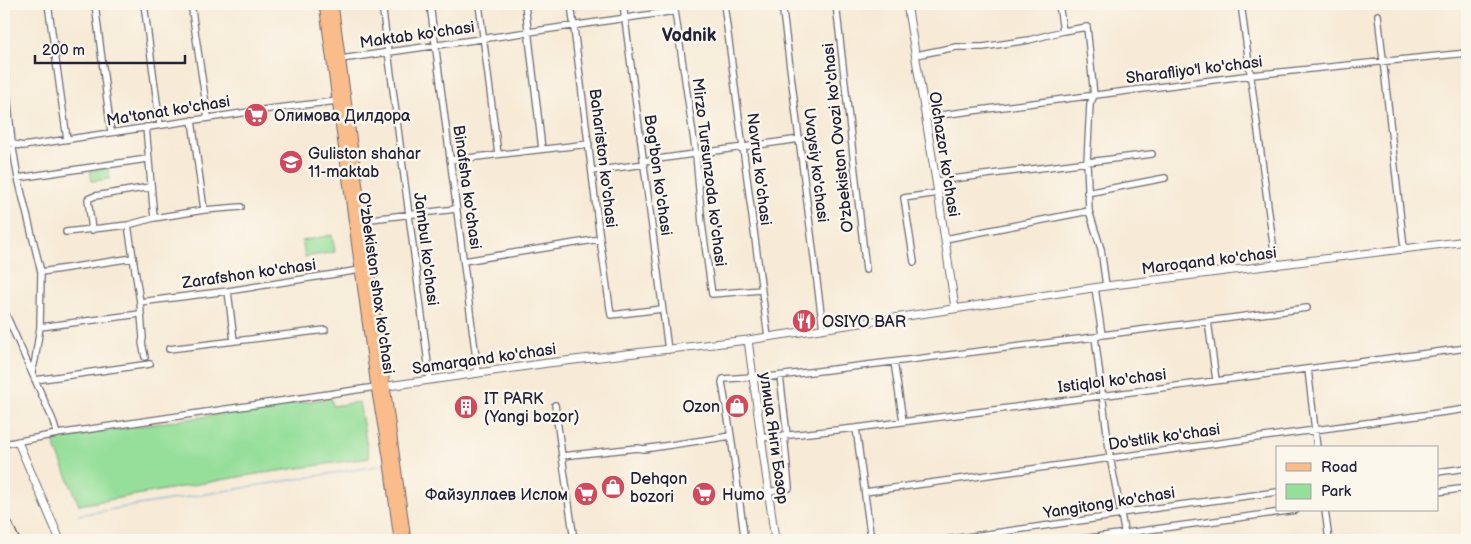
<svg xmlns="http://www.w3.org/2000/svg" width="1471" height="544" font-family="'Balsamiq Sans',sans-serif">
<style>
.green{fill:#95df9a;stroke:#5c806a}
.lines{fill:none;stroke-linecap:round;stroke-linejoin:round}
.stream{stroke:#68a4d9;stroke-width:1}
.minor-casing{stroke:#6d6871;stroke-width:8}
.tertiary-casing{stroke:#6d6871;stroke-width:9}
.primary-casing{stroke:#6d6871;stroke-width:11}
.minor{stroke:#fff;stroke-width:5.5}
.tertiary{stroke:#fff;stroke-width:7}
.primary{stroke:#f9bc8a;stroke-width:9}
.rail{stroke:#22223b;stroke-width:1}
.labels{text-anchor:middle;stroke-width:5;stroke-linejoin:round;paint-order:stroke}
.street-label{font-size:16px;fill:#22223b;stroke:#fbf7ec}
.poi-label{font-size:16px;fill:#22223b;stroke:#fbf7ec;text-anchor:start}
.neighbourhood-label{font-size:18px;font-weight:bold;fill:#22223b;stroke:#fbf7ec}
</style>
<rect width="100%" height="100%" fill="#fbf7ec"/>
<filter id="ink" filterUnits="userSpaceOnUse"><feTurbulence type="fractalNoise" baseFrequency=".02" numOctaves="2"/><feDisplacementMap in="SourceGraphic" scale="10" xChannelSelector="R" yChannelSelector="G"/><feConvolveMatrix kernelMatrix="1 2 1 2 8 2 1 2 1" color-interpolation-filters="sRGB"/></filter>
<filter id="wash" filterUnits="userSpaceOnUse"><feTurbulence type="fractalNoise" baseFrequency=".0096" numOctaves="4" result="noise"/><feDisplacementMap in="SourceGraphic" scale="20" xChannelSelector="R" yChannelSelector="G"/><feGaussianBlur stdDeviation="1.12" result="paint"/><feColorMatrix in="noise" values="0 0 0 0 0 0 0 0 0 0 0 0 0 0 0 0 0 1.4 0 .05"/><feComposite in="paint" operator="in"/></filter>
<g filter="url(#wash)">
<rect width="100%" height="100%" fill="#f7ead6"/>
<path class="green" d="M108,168l2,11 -18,2 -2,-10z
M332,235l3,17 -30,5 -3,-16z
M331,398l2,8 26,-4 10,56 -119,17 -171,30 -27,-66z"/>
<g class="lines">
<path class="stream" d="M78,515l305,-50"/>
</g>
</g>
<g filter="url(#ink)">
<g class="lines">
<g class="minor-casing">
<path id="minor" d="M48,4l19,135
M95,4l16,128
M144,4l16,121
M191,4l17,114
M382,4l48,375
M430,4l48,369
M479,4l19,150
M525,4l17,145
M571,4l29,235 11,76 51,-6
M623,4l45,346
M674,4l22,151 6,69 10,70 49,-4
M724,4l44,333
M782,4l41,325
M836,4l30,266
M1059,4l4,27
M1241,4l35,262
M1378,15l26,233
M916,55l40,-8h27l46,-7 34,-9 24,-4 7,69 -4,8 -3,59 2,48 12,38 5,37
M341,59l334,-48
M4,63l8,80 6,35 23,94 -1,55 -5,33 -3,12
M925,117l327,-42 215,-22
M192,120l12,90
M146,127l8,91
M4,142l19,4 246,-37 68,-8
M450,160l139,-16
M644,161l156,-22
M592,171l53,-7
M18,178l129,-19
M936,181l216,-27
M1087,193l78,-15
M362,220l94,-11
M128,225l12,77 3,36 -1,5 3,14
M92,230l-4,-31 7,-3 55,-9
M66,232l62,-7 26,-7 50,-8 37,-3
M945,239l144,-28
M464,261l136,-22
M914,262l-10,-64 34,-5
M41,272l92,-14
M1095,288l7,47
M228,291l6,50
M140,302l88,-11 132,-21
M4,310l48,108 5,16
M1208,321l8,59
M40,327l100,-13
M1095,337l15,120 16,83
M169,349l156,-19
M894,362l9,59
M1308,369l9,79
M780,376l7,59
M753,379l342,-42 7,-2 205,-27
M35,380l115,-16
M555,405l7,51
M856,428l15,112
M761,438l95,-10 611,-80
M4,444l53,-10 319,-47
M1437,472l30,-4
M768,492l21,-4 -5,-53
M865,492l602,-83
M1437,492l30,-4
M1325,510l4,30
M744,535l-13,-99 -9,-54 1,-3 30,-2
M574,540l-12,-84 75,-8 7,1 87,-13
M945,540l169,-24 6,-3 157,-21
M1074,540l222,-30"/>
</g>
<g class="tertiary-casing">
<path id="tertiary" d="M907,4l31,189 17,115
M748,340l27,200
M381,387l167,-24 200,-23 358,-54 361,-45
M18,442l42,98"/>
</g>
<g class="primary-casing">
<path id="primary" d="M324,4l52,383 12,69 11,84
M333,4l73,536"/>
</g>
<use href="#minor" class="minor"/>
<use href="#tertiary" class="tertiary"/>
<use href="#primary" class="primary"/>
<path class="rail" d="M4,505l16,35"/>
</g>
</g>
<defs>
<g id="supermarket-disc" transform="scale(1.25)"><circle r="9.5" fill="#d1495b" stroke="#fbf7ec"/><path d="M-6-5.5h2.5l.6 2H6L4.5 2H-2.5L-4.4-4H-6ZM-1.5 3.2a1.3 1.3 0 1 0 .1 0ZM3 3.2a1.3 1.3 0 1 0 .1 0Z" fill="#fff"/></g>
<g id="school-disc" transform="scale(1.25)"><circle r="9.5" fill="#d1495b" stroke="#fbf7ec"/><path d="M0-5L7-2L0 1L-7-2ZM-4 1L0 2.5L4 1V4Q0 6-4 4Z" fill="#fff"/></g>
<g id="restaurant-disc" transform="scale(1.25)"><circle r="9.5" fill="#d1495b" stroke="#fbf7ec"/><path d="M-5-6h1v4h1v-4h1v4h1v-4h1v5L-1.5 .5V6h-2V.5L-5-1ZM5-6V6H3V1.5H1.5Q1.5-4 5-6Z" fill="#fff"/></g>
<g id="shop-disc" transform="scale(1.25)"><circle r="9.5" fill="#d1495b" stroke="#fbf7ec"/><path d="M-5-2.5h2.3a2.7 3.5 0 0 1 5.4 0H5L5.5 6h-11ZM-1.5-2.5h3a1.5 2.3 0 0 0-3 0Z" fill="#fff"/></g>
<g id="building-disc" transform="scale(1.25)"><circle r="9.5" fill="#d1495b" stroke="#fbf7ec"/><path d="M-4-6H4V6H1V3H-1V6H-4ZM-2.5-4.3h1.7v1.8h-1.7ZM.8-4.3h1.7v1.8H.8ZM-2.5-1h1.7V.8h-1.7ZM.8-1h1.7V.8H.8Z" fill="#fff"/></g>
</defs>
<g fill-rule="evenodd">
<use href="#supermarket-disc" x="256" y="115"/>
<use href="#school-disc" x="291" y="162"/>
<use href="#restaurant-disc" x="804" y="321"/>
<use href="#shop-disc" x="737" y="406"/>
<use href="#building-disc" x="466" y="407"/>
<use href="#shop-disc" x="613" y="487"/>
<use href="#supermarket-disc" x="586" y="494"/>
<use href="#supermarket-disc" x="704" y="494"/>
</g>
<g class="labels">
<g class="street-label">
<text transform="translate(417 34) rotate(-8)" y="6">Maktab ko'chasi</text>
<text transform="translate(1194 69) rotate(-7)" y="6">Sharafliyo'l ko'chasi</text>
<text transform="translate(168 110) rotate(-9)" y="6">Ma'tonat ko'chasi</text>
<text transform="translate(837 138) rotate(-96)" y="6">O'zbekiston Ovozi ko'chasi</text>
<text transform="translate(945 154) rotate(81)" y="6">Olchazor ko'chasi</text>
<text transform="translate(604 158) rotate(83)" y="6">Bahariston ko'chasi</text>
<text transform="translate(817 165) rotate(83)" y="6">Uvaysiy ko'chasi</text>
<text transform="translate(760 169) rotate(83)" y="6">Navruz ko'chasi</text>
<text transform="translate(710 172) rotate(83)" y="6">Mirzo Tursunzoda ko'chasi</text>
<text transform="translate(659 175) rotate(82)" y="6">Bog'bon ko'chasi</text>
<text transform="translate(468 187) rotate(82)" y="6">Binafsha ko'chasi</text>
<text transform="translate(427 249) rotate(83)" y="6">Jambul ko'chasi</text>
<text transform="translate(1209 260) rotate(-7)" y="6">Maroqand ko'chasi</text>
<text transform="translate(249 273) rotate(-8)" y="6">Zarafshon ko'chasi</text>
<text transform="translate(377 283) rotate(82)" y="6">O'zbekiston shox ko'chasi</text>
<text transform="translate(484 358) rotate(-8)" y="6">Samarqand ko'chasi</text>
<text transform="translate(1112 380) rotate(-7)" y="6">Istiqlol ko'chasi</text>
<text transform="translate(1164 436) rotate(-8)" y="6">Do'stlik ko'chasi</text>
<text transform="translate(775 438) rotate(82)" y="6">улица Янги Бозор</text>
<text transform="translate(1109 502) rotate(-9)" y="6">Yangitong ko'chasi</text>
</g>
<g class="poi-label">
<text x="274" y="121">Олимова Дилдора</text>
<text x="308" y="159">Guliston shahar<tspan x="308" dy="18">11-maktab</tspan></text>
<text x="822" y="327">OSIYO BAR</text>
<text x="484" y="404">IT PARK<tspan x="484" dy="18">(Yangi bozor)</tspan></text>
<text x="720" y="412" text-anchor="end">Ozon</text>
<text x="630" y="484">Dehqon<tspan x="630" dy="18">bozori</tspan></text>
<text x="568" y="500" text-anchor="end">Файзуллаев Ислом</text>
<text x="722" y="500">Humo</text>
</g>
<g class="neighbourhood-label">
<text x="689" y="41">Vodnik</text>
</g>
</g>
<rect width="1471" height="544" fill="none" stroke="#fbf7ec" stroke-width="20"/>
<rect x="1276" y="446" width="162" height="65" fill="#fbf7ec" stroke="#a4a2a5"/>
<rect x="1286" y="463" width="25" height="8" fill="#f9bc8a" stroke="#a4a2a5"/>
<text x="1321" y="472" font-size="15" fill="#22223b">Road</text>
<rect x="1286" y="484" width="25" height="15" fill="#95df9a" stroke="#a4a2a5"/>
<text x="1321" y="496" font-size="15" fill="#22223b">Park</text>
<path d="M35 55v8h150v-8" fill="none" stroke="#22223b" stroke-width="2.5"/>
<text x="42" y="55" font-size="15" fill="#22223b" stroke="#fbf7ec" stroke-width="4" paint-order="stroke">200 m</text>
</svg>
